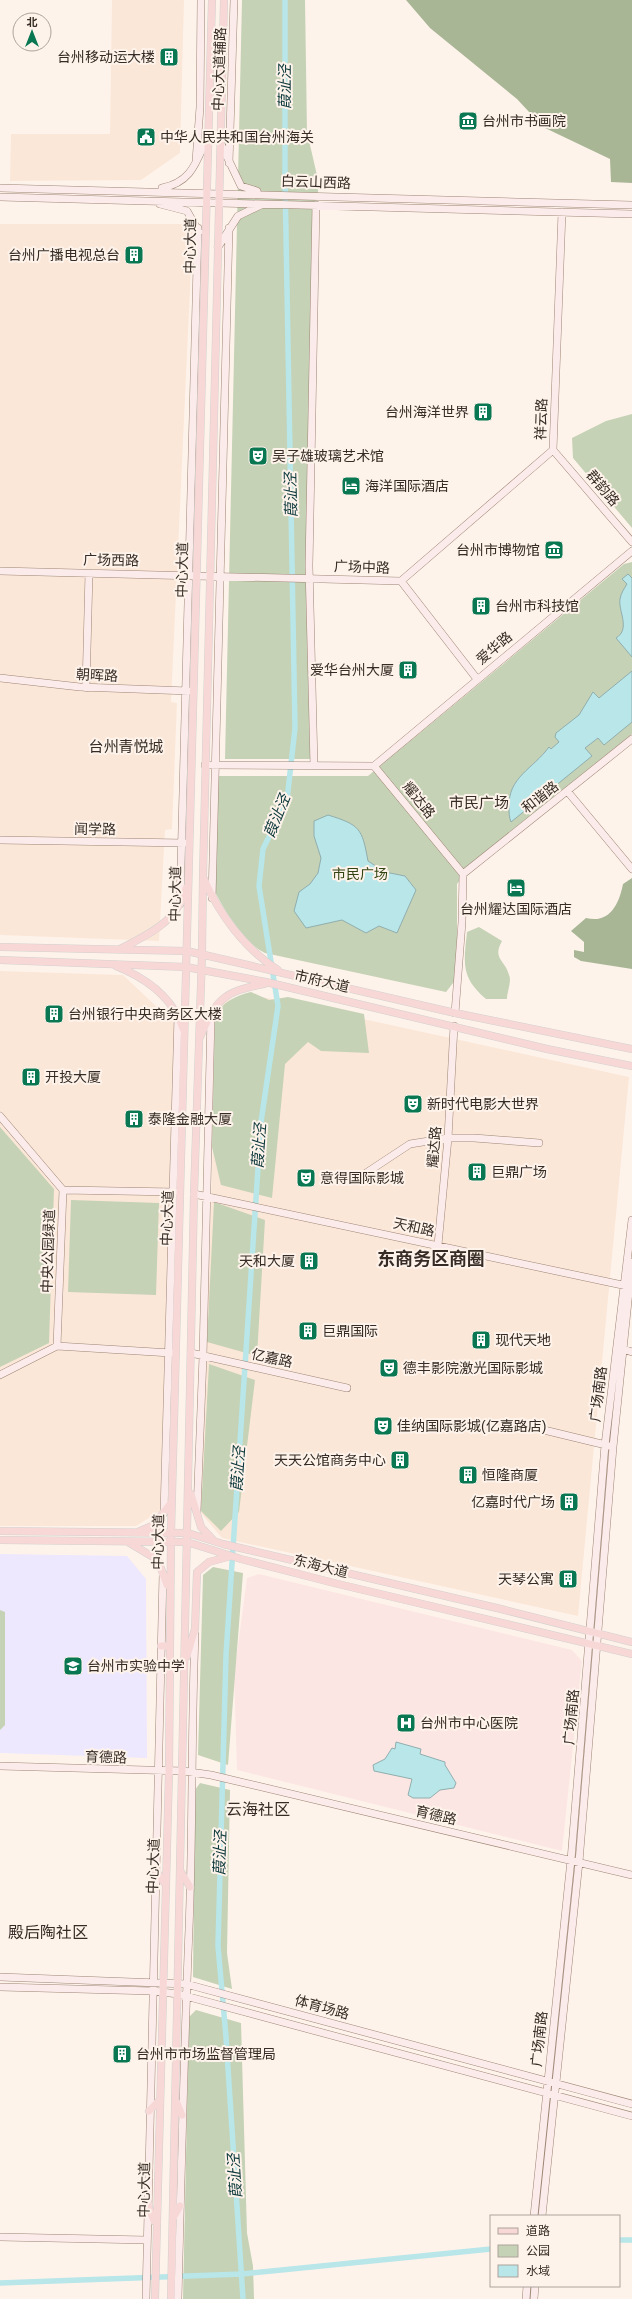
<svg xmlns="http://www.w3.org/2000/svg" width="632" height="2299" font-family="Arial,'Noto Sans SC',sans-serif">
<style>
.built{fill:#fbe7d8}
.education{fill:#ede8fe}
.medical{fill:#fce6e4}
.green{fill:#c5d2b5}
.forest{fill:#a8b696}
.water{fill:#b8e6e9;stroke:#91aeae}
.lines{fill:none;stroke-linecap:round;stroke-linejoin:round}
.canal{stroke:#b8e6e9;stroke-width:5.5}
.secondary-casing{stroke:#9e8574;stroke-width:8}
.primary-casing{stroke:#d3d1cf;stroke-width:8}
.secondary{stroke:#fbeceb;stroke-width:7}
.primary{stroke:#f7d8d7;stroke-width:7}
.labels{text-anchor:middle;stroke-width:4;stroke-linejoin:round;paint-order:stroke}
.poi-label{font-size:14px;fill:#372c25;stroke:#fef3eb;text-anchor:start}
.street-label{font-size:14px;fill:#372c25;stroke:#fef3eb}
.park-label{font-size:14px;fill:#324411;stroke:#fef3eb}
.water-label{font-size:15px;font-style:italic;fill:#0e3a3d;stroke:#fef3eb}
.neighbourhood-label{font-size:15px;fill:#372c25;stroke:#fef3eb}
.quarter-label{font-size:16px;fill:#372c25;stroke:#fef3eb}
.district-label{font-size:18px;font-weight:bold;fill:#372c25;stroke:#fef3eb}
</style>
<rect width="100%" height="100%" fill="#fef3eb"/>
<path class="built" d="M112,0h72l-4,153 -39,27 -131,1 1,-47h99z
M0,224h193l-22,478 6,1 -5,126 -7,1 -6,111 -159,-6z
M0,971l123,4 53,50 -16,486 -24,15h-136z
M258,996l371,81 -51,539 -356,-78 -22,-26 18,-511z"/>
<path class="education" d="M0,1554l127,2 19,23 1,179 -147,-5z"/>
<path class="medical" d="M259,1574l313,76 10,11 -20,190 -325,-81 -3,-95 13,-97z"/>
<path class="green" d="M242,0h63l2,132 12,52 -3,21 -7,361 5,193h-89z
M632,414v114l-59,-70 -1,-20 34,-17z
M632,562v172l-159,128 -16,22v94l-11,14 -181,-39c-20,-9 -41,-43 -51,-63l3,-114h151l256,-212z
M479,927l23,14c-10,18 3,19 7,34 3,6 -2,17 -2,24h-21c-26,-22 -22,-37 -19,-67z
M251,992l18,8 19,-3 76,17 5,39 -48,-2 -13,-9 -23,22 -13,134 -51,-13 -9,-38 3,-130c7,-15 20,-21 36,-25z
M0,1127l54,62 -5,154 -49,24z
M71,1200l88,3 -3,92 -88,-3z
M214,1202l51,18 -8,136 -50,-14z
M209,1364l46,16 -16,132 -18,19 -20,-20z
M213,1567l30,6 -15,192 -30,-10 5,-180z
M0,1610l5,2v113l-5,5z
M200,1783l30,7 -3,163 5,36 -39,-12 2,-187z
M196,2010l45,13 6,210 6,33 1,33h-71l6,-282z"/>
<path class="forest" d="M406,0h226v183l-21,-1 -1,-23 -67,-32 -26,-28 -87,-71z
M632,878v91l-51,-8 -7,-4v-7l10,2v-10l-13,-11 15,-13c24,6 33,-14 37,-34z"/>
<path class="water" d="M628,574l4,4v79l-16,-19c15,-9 2,-27 4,-39 1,-6 4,-10 7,-15l-5,-5z
M632,671v51l-28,23 -6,-7 -13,10 7,8 -81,66c-2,-5 -2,-10 -2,-15 -1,-30 24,-38 40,-60l2,2 8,-7 -4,-5 1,-4 23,-18 14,-23 6,6z
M328,815c32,10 34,13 40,46l17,11 20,4 11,14 -19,43 -18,-7 -13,7 -24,-13 -36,8 -12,-17 5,-19 11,-8 8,-11 3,-15 -7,-22v-15z
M396,1742l25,7 -1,5 25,8v3l11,18 -2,5 -14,2 -10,8h-17l-5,-3 4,-16 -38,-8 -1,-6 12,-6 7,-11 3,1z"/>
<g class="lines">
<path class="canal" d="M619,2240h13
M0,2283l242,-9 249,-25
M243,2299l-17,-262 -8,-91 8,-291 35,-533 17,-116 -19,-120 4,-37 24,-49 8,-72 -10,-548v-180"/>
<g class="secondary-casing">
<path id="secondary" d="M221,144l20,42 16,5
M196,161l4,-54 1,-107
M229,163l5,-163
M0,188l632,17
M162,188c30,-6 34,-26 45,-50
M0,197l632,17
M160,204l27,7 12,21
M218,247l20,-31 23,-11
M553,450l79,92
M0,571l401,10 76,98
M401,581l152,-131 9,-238
M0,678l80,9 109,4
M86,688l3,-115
M205,765l169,1 89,108 -1,48 -7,91
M314,765l-5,-199 7,-361
M374,766l258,-215
M568,792l64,77
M0,840l185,3
M463,874l169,-135
M212,898l17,-670
M180,904l18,-676
M0,1116l63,74 -6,156 -57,29
M363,1175l47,-31 38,-6h26l65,5
M63,1190l112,2
M194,1194l433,92
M438,1245l10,-107 6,-112
M57,1346l114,7
M623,1349l9,3
M191,1353l156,35
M515,1423l95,23
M197,1511l6,-155 8,-340
M164,1513l14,-497
M0,1766l183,5 28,4 421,100
M0,1977l186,7 446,120
M0,1987l153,4 25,3 454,122
M534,2216l37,-356 34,-415 27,-225
M542,2216l37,-354 34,-415 19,-185
M0,2237l147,3
M146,2299l17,-725
M178,2299c3,-124 6,-247 11,-370 4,-98 2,-196 6,-294
M526,2299l1,-13
M534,2299l1,-13"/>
</g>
<g class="primary-casing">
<path id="primary" d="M204,879c15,35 41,70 74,91
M0,947l187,4 268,62 177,36
M120,949c28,-14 58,-28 66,-61
M0,960l186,7 80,15 281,67 85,17
M116,966c30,12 57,31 67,63
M200,1037c17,-38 22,-45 64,-53
M191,1494l10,33 13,14
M0,1531l188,2 35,11 278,65 131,33
M140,1531l14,-6 17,-22
M0,1540l187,2 54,17 93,24 298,71
M128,1542l30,18 9,25
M161,1646h9
M187,1656l8,-27 2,-57 12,-10 22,-6
M156,1871l10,14
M181,1872l9,15
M177,2103l5,12
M149,2111l10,-10
M148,2205l6,16
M173,2218l7,-12
M155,2299l14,-527 2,-239 41,-1533
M171,2299l23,-1105 8,-240 1,-79 21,-875"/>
</g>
<use href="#secondary" class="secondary"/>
<use href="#primary" class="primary"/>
</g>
<defs>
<g id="building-square" transform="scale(1)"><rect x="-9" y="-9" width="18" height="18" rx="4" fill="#097752" stroke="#fef3eb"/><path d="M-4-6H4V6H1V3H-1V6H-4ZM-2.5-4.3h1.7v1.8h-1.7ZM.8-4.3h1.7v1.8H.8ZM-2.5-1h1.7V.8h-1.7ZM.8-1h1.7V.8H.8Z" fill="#fff"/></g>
<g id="museum-square" transform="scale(1)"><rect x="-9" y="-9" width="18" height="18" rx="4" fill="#097752" stroke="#fef3eb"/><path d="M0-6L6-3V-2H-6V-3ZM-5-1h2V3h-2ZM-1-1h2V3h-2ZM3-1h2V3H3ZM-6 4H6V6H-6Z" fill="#fff"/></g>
<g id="civic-square" transform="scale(1)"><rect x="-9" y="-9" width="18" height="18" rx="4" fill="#097752" stroke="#fef3eb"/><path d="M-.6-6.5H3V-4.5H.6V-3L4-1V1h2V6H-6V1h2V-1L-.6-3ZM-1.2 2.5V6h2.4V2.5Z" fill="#fff"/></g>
<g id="theatre-square" transform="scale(1)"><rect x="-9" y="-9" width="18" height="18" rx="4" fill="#097752" stroke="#fef3eb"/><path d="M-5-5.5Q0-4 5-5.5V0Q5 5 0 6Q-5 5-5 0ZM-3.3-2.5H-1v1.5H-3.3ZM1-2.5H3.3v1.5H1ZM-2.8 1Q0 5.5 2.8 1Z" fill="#fff"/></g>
<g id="hotel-square" transform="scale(1)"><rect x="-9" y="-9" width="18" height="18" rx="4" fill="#097752" stroke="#fef3eb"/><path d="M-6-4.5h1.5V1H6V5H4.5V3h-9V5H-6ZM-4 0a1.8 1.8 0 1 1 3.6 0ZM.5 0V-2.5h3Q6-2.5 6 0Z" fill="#fff"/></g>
<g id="school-square" transform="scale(1)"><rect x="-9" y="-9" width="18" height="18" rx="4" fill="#097752" stroke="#fef3eb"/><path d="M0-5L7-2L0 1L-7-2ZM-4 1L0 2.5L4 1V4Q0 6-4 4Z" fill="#fff"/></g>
<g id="hospital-square" transform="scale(1)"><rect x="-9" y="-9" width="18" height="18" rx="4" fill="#097752" stroke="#fef3eb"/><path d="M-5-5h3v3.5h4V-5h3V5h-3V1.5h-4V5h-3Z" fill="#fff"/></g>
</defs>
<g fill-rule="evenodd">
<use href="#building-square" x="169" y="57"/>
<use href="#museum-square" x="468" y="121"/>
<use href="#civic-square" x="146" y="137"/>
<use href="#building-square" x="134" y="255"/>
<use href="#building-square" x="483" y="412"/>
<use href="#theatre-square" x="258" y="456"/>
<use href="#hotel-square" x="351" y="486"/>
<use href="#museum-square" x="554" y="550"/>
<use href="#building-square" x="481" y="606"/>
<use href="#building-square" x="408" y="670"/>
<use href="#hotel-square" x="516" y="888"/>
<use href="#building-square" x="54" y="1014"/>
<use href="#building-square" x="31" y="1077"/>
<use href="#theatre-square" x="413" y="1104"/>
<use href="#building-square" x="134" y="1119"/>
<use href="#building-square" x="477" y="1172"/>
<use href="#theatre-square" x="306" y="1178"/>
<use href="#building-square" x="309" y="1261"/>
<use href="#building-square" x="308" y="1331"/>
<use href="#building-square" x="481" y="1340"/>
<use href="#theatre-square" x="389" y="1368"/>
<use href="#theatre-square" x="383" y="1426"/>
<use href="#building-square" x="400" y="1460"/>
<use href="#building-square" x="468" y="1475"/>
<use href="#building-square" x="569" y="1502"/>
<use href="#building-square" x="568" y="1579"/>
<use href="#school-square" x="73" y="1666"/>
<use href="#hospital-square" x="406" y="1723"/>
<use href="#building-square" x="122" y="2054"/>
</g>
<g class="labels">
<g class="poi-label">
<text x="155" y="62" text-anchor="end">台州移动运大楼</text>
<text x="482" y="126">台州市书画院</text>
<text x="160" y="142">中华人民共和国台州海关</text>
<text x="120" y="260" text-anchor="end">台州广播电视总台</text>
<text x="469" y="417" text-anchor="end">台州海洋世界</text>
<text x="272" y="461">吴子雄玻璃艺术馆</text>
<text x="365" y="491">海洋国际酒店</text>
<text x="540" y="555" text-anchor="end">台州市博物馆</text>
<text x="495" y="611">台州市科技馆</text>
<text x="394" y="675" text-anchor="end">爱华台州大厦</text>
<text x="516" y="914" text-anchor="middle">台州耀达国际酒店</text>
<text x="68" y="1019">台州银行中央商务区大楼</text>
<text x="45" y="1082">开投大厦</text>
<text x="427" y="1109">新时代电影大世界</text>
<text x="148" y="1124">泰隆金融大厦</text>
<text x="491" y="1177">巨鼎广场</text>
<text x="320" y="1183">意得国际影城</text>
<text x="295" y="1266" text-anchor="end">天和大厦</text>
<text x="322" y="1336">巨鼎国际</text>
<text x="495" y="1345">现代天地</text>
<text x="403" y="1373">德丰影院激光国际影城</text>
<text x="397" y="1431">佳纳国际影城(亿嘉路店)</text>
<text x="386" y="1465" text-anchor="end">天天公馆商务中心</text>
<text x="482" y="1480">恒隆商厦</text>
<text x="555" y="1507" text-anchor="end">亿嘉时代广场</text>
<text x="554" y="1584" text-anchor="end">天琴公寓</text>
<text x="87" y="1671">台州市实验中学</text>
<text x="420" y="1728">台州市中心医院</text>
<text x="136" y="2059">台州市市场监督管理局</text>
</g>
<g class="street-label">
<text transform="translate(219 69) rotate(-88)" y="5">中心大道辅路</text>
<text transform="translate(316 182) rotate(2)" y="5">白云山西路</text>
<text transform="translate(190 246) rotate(-89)" y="5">中心大道</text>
<text transform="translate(541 419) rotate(-88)" y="5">祥云路</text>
<text transform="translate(603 488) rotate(50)" y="5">群韵路</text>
<text transform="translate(111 560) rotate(1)" y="5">广场西路</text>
<text transform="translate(362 567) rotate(2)" y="5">广场中路</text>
<text transform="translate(182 570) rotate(-89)" y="5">中心大道</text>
<text transform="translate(494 648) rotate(-40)" y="5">爱华路</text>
<text transform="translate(97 675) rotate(3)" y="5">朝晖路</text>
<text transform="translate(540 797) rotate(-38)" y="5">和谐路</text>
<text transform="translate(419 800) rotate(51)" y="5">耀达路</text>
<text transform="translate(95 829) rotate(1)" y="5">闻学路</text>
<text transform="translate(175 894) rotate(-89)" y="5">中心大道</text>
<text transform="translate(322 981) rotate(13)" y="5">市府大道</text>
<text transform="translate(434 1147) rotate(-85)" y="5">耀达路</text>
<text transform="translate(167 1218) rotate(-88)" y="5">中心大道</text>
<text transform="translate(414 1227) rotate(12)" y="5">天和路</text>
<text transform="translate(48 1251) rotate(-88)" y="5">中央公园绿道</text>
<text transform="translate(272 1358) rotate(12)" y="5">亿嘉路</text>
<text transform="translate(598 1394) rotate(-83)" y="5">广场南路</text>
<text transform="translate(158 1542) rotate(-89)" y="5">中心大道</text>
<text transform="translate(321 1566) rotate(14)" y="5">东海大道</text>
<text transform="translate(571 1717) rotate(-85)" y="5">广场南路</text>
<text transform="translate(106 1757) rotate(2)" y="5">育德路</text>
<text transform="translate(436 1815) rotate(13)" y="5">育德路</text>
<text transform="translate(153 1866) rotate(-88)" y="5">中心大道</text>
<text transform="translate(322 2007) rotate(15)" y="5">体育场路</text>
<text transform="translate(539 2039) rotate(-84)" y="5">广场南路</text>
<text transform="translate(144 2190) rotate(-89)" y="5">中心大道</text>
</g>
<g class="park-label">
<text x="360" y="879">市民广场</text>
</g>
<g class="water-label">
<text transform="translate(285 87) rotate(-90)" y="5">葭沚泾</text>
<text transform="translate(291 495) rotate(-91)" y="5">葭沚泾</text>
<text transform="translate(277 816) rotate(-68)" y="5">葭沚泾</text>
<text transform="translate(259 1146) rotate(-86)" y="5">葭沚泾</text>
<text transform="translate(238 1469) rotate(-86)" y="5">葭沚泾</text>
<text transform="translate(220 1853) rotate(-88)" y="5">葭沚泾</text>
<text transform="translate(235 2176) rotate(-94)" y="5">葭沚泾</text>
</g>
<g class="neighbourhood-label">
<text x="126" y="752">台州青悦城</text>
<text x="479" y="808">市民广场</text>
</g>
<g class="quarter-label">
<text x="258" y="1815">云海社区</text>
<text x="48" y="1938">殿后陶社区</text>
</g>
<g class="district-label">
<text x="431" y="1265">东商务区商圈</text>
</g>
</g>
<rect x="490" y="2215" width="130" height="72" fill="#fef3eb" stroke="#aea39c"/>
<rect x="498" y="2228" width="20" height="6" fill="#f7d8d7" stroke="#aea39c"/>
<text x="526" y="2235" font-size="12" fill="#372c25">道路</text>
<rect x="498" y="2245" width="20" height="12" fill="#c5d2b5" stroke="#aea39c"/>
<text x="526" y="2255" font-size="12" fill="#372c25">公园</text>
<rect x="498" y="2265" width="20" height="12" fill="#b8e6e9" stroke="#aea39c"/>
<text x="526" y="2275" font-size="12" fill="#372c25">水域</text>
<g transform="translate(32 32)"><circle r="19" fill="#fef3eb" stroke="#aea39c"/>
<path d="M0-3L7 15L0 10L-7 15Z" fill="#097752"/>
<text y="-6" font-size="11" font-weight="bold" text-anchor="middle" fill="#372c25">北</text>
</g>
</svg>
